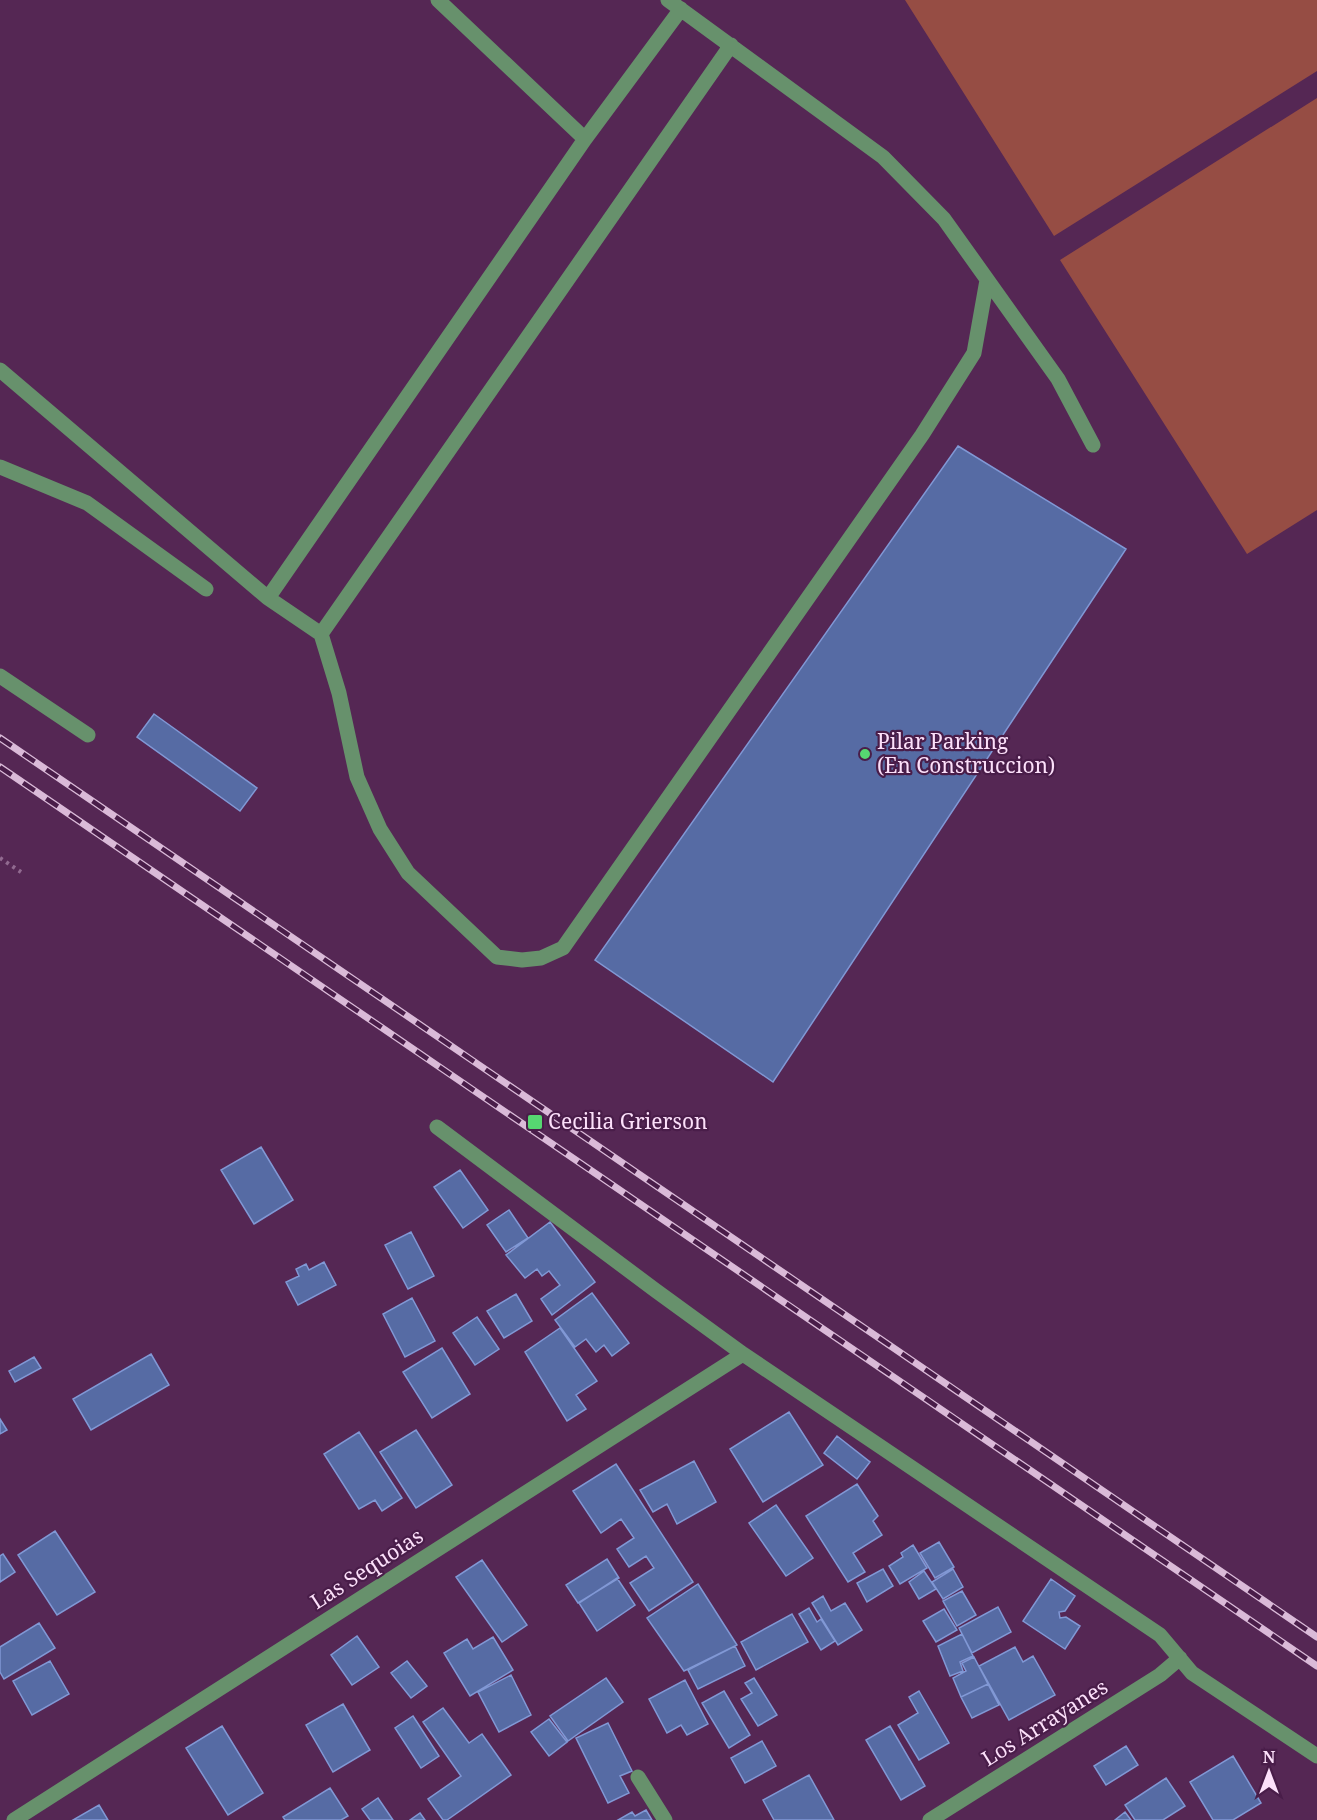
<svg xmlns="http://www.w3.org/2000/svg" width="1317" height="1820" font-family="'Noto Serif',serif">
<style>
.green{fill:#964d44}
.building{fill:#566ba4;stroke:#8198d5;stroke-width:1.5}
.lines{fill:none;stroke-linecap:round;stroke-linejoin:round}
.path{stroke:#916a90;stroke-width:4;stroke-dasharray:3 4.5;stroke-linecap:butt}
.minor{stroke:#67916c;stroke-width:15}
.rail-casing{stroke:#dabad8;stroke-width:7}
.rail{stroke:#491d49;stroke-width:4.5;stroke-dasharray:14;stroke-linecap:butt}
.poi-dot{fill:#56d671;stroke:#491d49;stroke-width:2}
.labels{text-anchor:middle;stroke-width:4.5;stroke-linejoin:round;paint-order:stroke}
.poi-label{font-size:21px;fill:#fce0fa;stroke:#491d49;text-anchor:start}
.street-label{font-size:21px;fill:#fce0fa;stroke:#491d49}
</style>
<rect width="100%" height="100%" fill="#552754"/>
<path class="green" d="M905,0h412v71l-263,165z
M1317,98v412l-70,44 -187,-294z"/>
<path class="building" d="M958,446l168,103 -353,533 -178,-122z
M154,714l103,74 -17,23 -103,-74z
M261,1147l32,53 -39,24 -33,-54z
M460,1170l28,40 -25,18 -29,-41z
M509,1210l19,28 -22,14 -19,-27z
M550,1222l45,60 -43,33 -11,-16 19,-14 -11,-14 -7,5 -5,-7 -12,9 -19,-23z
M411,1232l23,44 -26,13 -23,-44z
M324,1262l12,23 -38,20 -12,-23 13,-6 -3,-7 10,-5 3,6z
M592,1293l37,50 -17,13 -8,-11 -8,7 -10,-13 -11,8 -20,-27z
M516,1294l16,27 -28,17 -17,-27z
M412,1298l23,43 -30,16 -22,-43z
M477,1317l22,32 -24,16 -22,-32z
M560,1328l37,53 -21,14 10,14 -19,12 -42,-69z
M442,1348l28,46 -38,24 -29,-46z
M151,1354l18,31 -78,45 -18,-31z
M34,1357l7,11 -26,14 -6,-11z
M789,1412l34,53 -60,37 -33,-53z
M0,1419l7,11 -7,4z
M416,1430l36,55 -36,23 -36,-56z
M359,1432l43,66 -20,13 -7,-11 -16,9 -35,-55z
M837,1436l33,26 -13,17 -33,-26z
M694,1461l22,41 -39,22 -10,-20 -14,8 -13,-22z
M616,1464l77,118 -44,29 -19,-28 24,-15 -8,-12 -17,11 -12,-18 17,-11 -13,-19 -20,14 -28,-42z
M857,1484l21,32 -5,5 9,14 -29,18 12,19 -17,10 -42,-66z
M776,1505l37,53 -27,18 -37,-53z
M55,1531l40,61 -38,23 -39,-60z
M939,1542l15,25 -19,11 -15,-25z
M913,1545l14,23 -27,16 -11,-18 14,-9 -2,-4z
M3,1554l12,18 -15,10v-26z
M607,1559l12,19 -41,25 -12,-18z
M482,1560l45,65 -25,17 -46,-65z
M883,1569l10,17 -26,16 -10,-19z
M953,1569l10,18 -20,12 -11,-17z
M924,1571l12,18 -17,10 -10,-17z
M617,1578l18,27 -38,26 -18,-28z
M1051,1579l24,17 -10,15 -6,1 1,6 6,-1 14,9 -15,23 -42,-28z
M698,1584l39,61 -53,26 -37,-53z
M962,1591l14,24 -19,11 -14,-25z
M823,1596l8,15 14,-8 17,27 -24,15 -26,-42z
M998,1607l13,25 -39,21 -13,-25z
M809,1608l8,14 4,-3 14,22 -14,9 -22,-36z
M944,1609l13,21 -21,12 -13,-21z
M792,1614l16,28 -52,28 -15,-28z
M39,1623l16,25 -51,31 -4,-7v-25z
M962,1634l11,22 -13,6 3,9 -13,5 -12,-30z
M357,1636l22,31 -27,18 -21,-30z
M493,1637l20,33 -43,26 -26,-43 23,-14 6,10z
M735,1646l10,20 -47,23 -10,-19z
M1015,1647l8,15 10,-6 22,39 -46,25 -30,-54z
M974,1657l14,27 -27,13 -8,-19 13,-7 -4,-8z
M50,1661l19,33 -37,21 -19,-34z
M407,1661l20,25 -16,12 -20,-25z
M511,1675l20,40 -32,17 -21,-40z
M606,1678l17,24 -55,39 -18,-25z
M754,1678l23,37 -19,11 -17,-27 11,-6 -7,-10z
M685,1680l23,44 -21,11 -6,-10 -14,8 -18,-34z
M988,1684l11,21 -27,13 -11,-21z
M724,1691l26,44 -21,13 -27,-45z
M919,1691l30,52 -30,17 -21,-35 20,-12 -9,-16z
M343,1704l27,46 -37,22 -27,-47z
M443,1708l26,35 13,-9 29,41 -64,45h-4l-15,-21 33,-23 -38,-54z
M413,1716l26,40 -18,12 -26,-40z
M549,1719l18,23 -18,14 -18,-24z
M608,1723l24,48 -12,5 9,17 -21,10 -32,-65z
M222,1726l41,67 -35,22 -42,-67z
M890,1726l35,60 -24,14 -35,-60z
M762,1741l14,25 -31,17 -14,-25z
M1126,1746l12,19 -32,20 -12,-19z
M1233,1756l28,47 -28,17h-20l-23,-38z
M809,1775l25,45h-60l-11,-20z
M1166,1778l19,28 -22,14h-28l-10,-15z
M330,1788l18,28 -7,4h-56l-2,-3z
M378,1798l15,22h-23l-8,-11z
M99,1805l9,15h-35z
M646,1810l6,10h-34l14,-8 3,4z
M1125,1812l6,8h-16z
M420,1813l5,7h-15z"/>
<g class="lines">
<path class="path" d="M0,858l21,14"/>
<path class="minor" d="M438,0l147,139
M668,0l215,157 61,62 114,160 35,66
M0,370l268,228 53,36 18,59 18,84 23,52 28,44 89,84 25,3 19,-2 22,-10 359,-513 52,-82 13,-73
M0,467l87,36 119,86
M268,598l317,-459 96,-130
M321,634l410,-589
M0,676l88,59
M437,1127l218,163 88,64 417,281 32,38 125,83
M638,1777l27,43
M14,1820l729,-466
M930,1820l230,-145 20,-17"/>
<g class="rail-casing">
<path id="rail" d="M0,738l1317,899
M0,767l1317,899"/>
</g>
<use href="#rail" class="rail"/>
</g>
<g class="poi-dot">
<circle cx="865" cy="754" r="6"/>
<rect x="527" y="1114" width="16" height="16" rx="3"/>
</g>
<g class="labels">
<g class="poi-label">
<text x="877" y="749">Pilar Parking<tspan x="877" dy="24">(En Construccion)</tspan></text>
<text x="548" y="1129">Cecilia Grierson</text>
</g>
<g class="street-label">
<text transform="translate(367 1569) rotate(-33)" y="7">Las Sequoias</text>
<text transform="translate(1045 1723) rotate(-32)" y="7">Los Arrayanes</text>
</g>
</g>
<g transform="translate(1269 1772)" stroke="#491d49" stroke-width="4.5" paint-order="stroke">
<path d="M0-4.5L10 22L0 15L-10 22Z" fill="#fce0fa"/>
<text y="-9" font-size="16" font-weight="bold" text-anchor="middle" fill="#fce0fa">N</text>
</g>
</svg>
